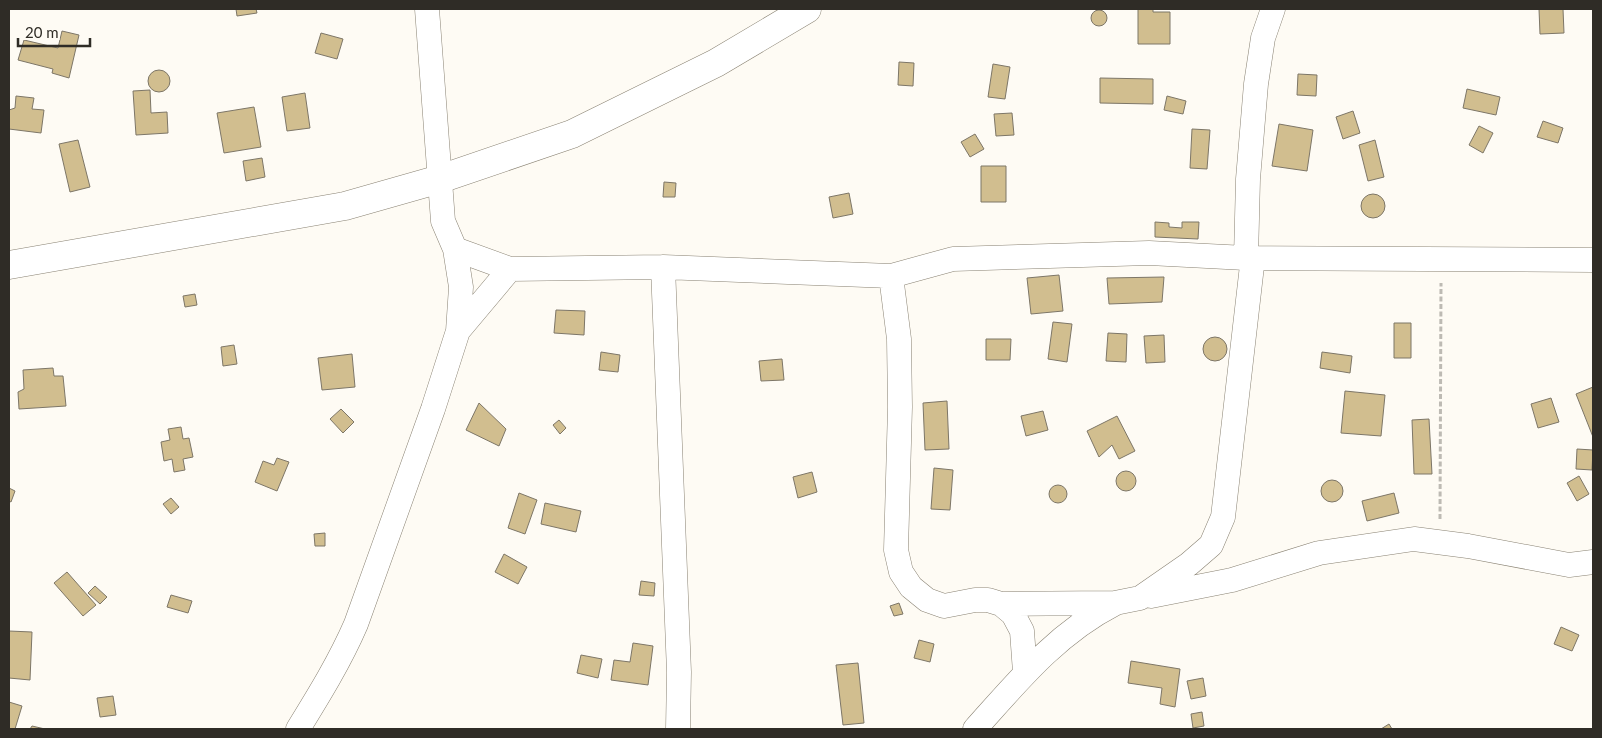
<svg xmlns="http://www.w3.org/2000/svg" width="1602" height="738" font-family="Lato,sans-serif">
<style>
.building{fill:#d1be8f;stroke:#7d7667}
.lines{fill:none;stroke-linecap:round;stroke-linejoin:round}
.minor-casing{stroke:#898273;stroke-width:25}
.tertiary-casing{stroke:#898273;stroke-width:29}
.path{stroke:#bdbab3;stroke-width:3;stroke-dasharray:5 2.5;stroke-linecap:butt}
.minor{stroke:#fff;stroke-width:24}
.tertiary{stroke:#fff;stroke-width:28}
</style>
<rect width="100%" height="100%" fill="#fefbf4"/>
<path class="building" d="M236,9h20l1,4 -20,3z
M1138,9h15v3h17v32h-32z
M1539,9h24l1,24 -24,1z
M1091 18a8 8 0 1 1 16 0a8 8 0 1 1-16 0Z
M62,31l17,4 -10,43 -17,-5 1,-4 -35,-9 6,-20 34,8z
M321,33l22,6 -6,20 -22,-6z
M899,62l15,1 -1,23 -15,-1z
M993,64l17,3 -5,32 -17,-2z
M148 81a11 11 0 1 1 22 0a11 11 0 1 1-22 0Z
M1298,74l19,1 -1,21 -19,-1z
M1100,78l53,1v25l-53,-1z
M1467,89l33,8 -4,18 -33,-7z
M150,90l1,23 16,-1 1,21 -32,2 -3,-44z
M305,93l5,35 -23,3 -5,-34z
M16,96l18,2 -2,11 12,1 -3,23 -32,-4v-19l6,-2z
M1167,96l19,5 -3,13 -19,-4z
M254,107l7,40 -37,6 -7,-40z
M1353,111l7,22 -17,6 -7,-22z
M1012,113l2,22 -18,1 -2,-22z
M1543,121l20,7 -5,15 -21,-6z
M1279,124l34,6 -6,41 -35,-5z
M1479,126l14,7 -10,20 -14,-8z
M1192,129l18,1 -3,39 -17,-1z
M975,134l9,15 -14,8 -9,-15z
M78,140l12,47 -20,5 -11,-48z
M1375,140l9,37 -16,4 -9,-36z
M262,158l3,19 -19,4 -3,-20z
M981,166h25v36h-25z
M664,182l12,1 -1,14h-12z
M849,193l4,21 -20,4 -4,-21z
M1361 206a12 12 0 1 1 24 0a12 12 0 1 1-24 0Z
M1155,222l14,1v4l13,1v-6h17l-1,17 -43,-2z
M1059,275l4,36 -32,3 -4,-36z
M1164,277l-2,25 -53,2 -2,-26z
M195,294l2,11 -12,2 -2,-11z
M556,310l29,1 -1,24 -30,-2z
M1053,322l19,2 -5,38 -19,-3z
M1394,323h17v35h-17z
M1108,333l19,1 -1,28 -20,-1z
M1164,335l1,27 -19,1 -2,-27z
M1203 349a12 12 0 1 1 24 0a12 12 0 1 1-24 0Z
M986,339h25l-1,21h-24z
M234,345l3,19 -14,2 -2,-19z
M601,352l19,3 -2,17 -19,-2z
M1322,352l30,4 -2,17 -30,-5z
M352,354l3,33 -33,3 -4,-32z
M782,359l2,21 -23,1 -2,-20z
M53,368l1,8h9l3,30 -47,3 -1,-17 6,-3 -1,-19z
M1593,387v50l-17,-43z
M1345,391l40,4 -4,41 -40,-3z
M1551,398l8,24 -21,6 -7,-24z
M947,401l2,48 -24,1 -2,-47z
M479,403l27,26 -7,17 -33,-16z
M341,409l13,13 -11,11 -13,-14z
M1043,411l5,19 -22,6 -5,-20z
M1117,416l18,35 -16,8 -7,-14 -13,12 -12,-26z
M1429,419l3,55h-18l-2,-54z
M559,420l7,8 -6,6 -7,-9z
M181,427l2,12 6,-1 4,19 -10,2 2,11 -11,2 -2,-13 -8,2 -3,-19 9,-2 -2,-11z
M1577,449l16,1 -1,20 -16,-1z
M277,458l12,4 -12,29 -22,-9 8,-21 11,4z
M934,468l19,2 -3,40 -19,-1z
M1116 481a10 10 0 1 1 20 0a10 10 0 1 1-20 0Z
M812,472l5,20 -19,6 -5,-21z
M1579,476l10,18 -12,7 -10,-18z
M1321 491a11 11 0 1 1 22 0a11 11 0 1 1-22 0Z
M1049 494a9 9 0 1 1 18 0a9 9 0 1 1-18 0Z
M9,488l6,3 -4,11 -2,-1z
M519,493l18,7 -12,34 -17,-6z
M1394,493l5,20 -32,8 -5,-20z
M171,498l8,9 -8,7 -8,-10z
M545,503l36,8 -5,21 -35,-8z
M325,533v13h-10l-1,-12z
M504,554l23,13 -9,17 -23,-12z
M67,572l29,33 -13,11 -29,-33z
M641,581l14,2 -1,13 -15,-1z
M95,586l12,11 -7,7 -12,-11z
M171,595l21,6 -4,12 -21,-6z
M899,603l4,11 -9,2 -4,-10z
M1561,627l18,8 -7,16 -18,-7z
M9,631l23,1 -2,48 -21,-2z
M919,640l15,4 -4,18 -16,-4z
M633,643l20,3 -5,39 -37,-5 3,-20 16,2z
M581,655l21,4 -4,19 -21,-5z
M1131,661l49,8 -5,38 -15,-3 2,-16 -34,-5z
M858,663l6,60 -21,2 -7,-60z
M1203,678l3,18 -15,3 -4,-18z
M113,696l3,19 -16,2 -3,-19z
M9,702l13,4 -7,23h-6z
M1202,712l2,14 -11,2 -2,-14z
M1389,724l3,5h-11z
M32,726l13,3h-15z"/>
<g class="lines">
<g class="minor-casing">
<path id="minor" d="M455,249l55,20 153,-2 228,9 62,-17 196,-6 97,5 347,2
M1246,258l2,-79 8,-95 7,-46 10,-29
M663,267l16,405 -1,57
M891,276l8,63 1,68 -4,143 5,22 10,15 16,13 17,6 31,-6h13l13,4 114,-1 25,-5 49,-34 22,-19 12,-28 30,-260
M458,331l52,-62
M1151,596l81,-16 87,-27 95,-14 54,7 101,19 24,-3
M1001,604l12,10 9,17 3,41
M298,729c21,-34 42,-68 58,-105l77,-215 25,-78 3,-44 -6,-38 -12,-28 -16,-212
M975,729c42,-47 82,-96 139,-125"/>
</g>
<g class="tertiary-casing">
<path id="tertiary" d="M9,265l336,-59 95,-27 132,-45 144,-71 91,-54"/>
</g>
<path class="path" d="M1440,519l1,-236"/>
<use href="#minor" class="minor"/>
<use href="#tertiary" class="tertiary"/>
</g>
<rect width="1602" height="738" fill="none" stroke="#2f2c26" stroke-width="20"/>
<path d="M18 38v8h72v-8" fill="none" stroke="#2f2c26" stroke-width="2.5"/>
<text x="25" y="38" font-size="15" fill="#2f2c26" stroke="#fefbf4" stroke-width="4" paint-order="stroke">20 m</text>
</svg>
